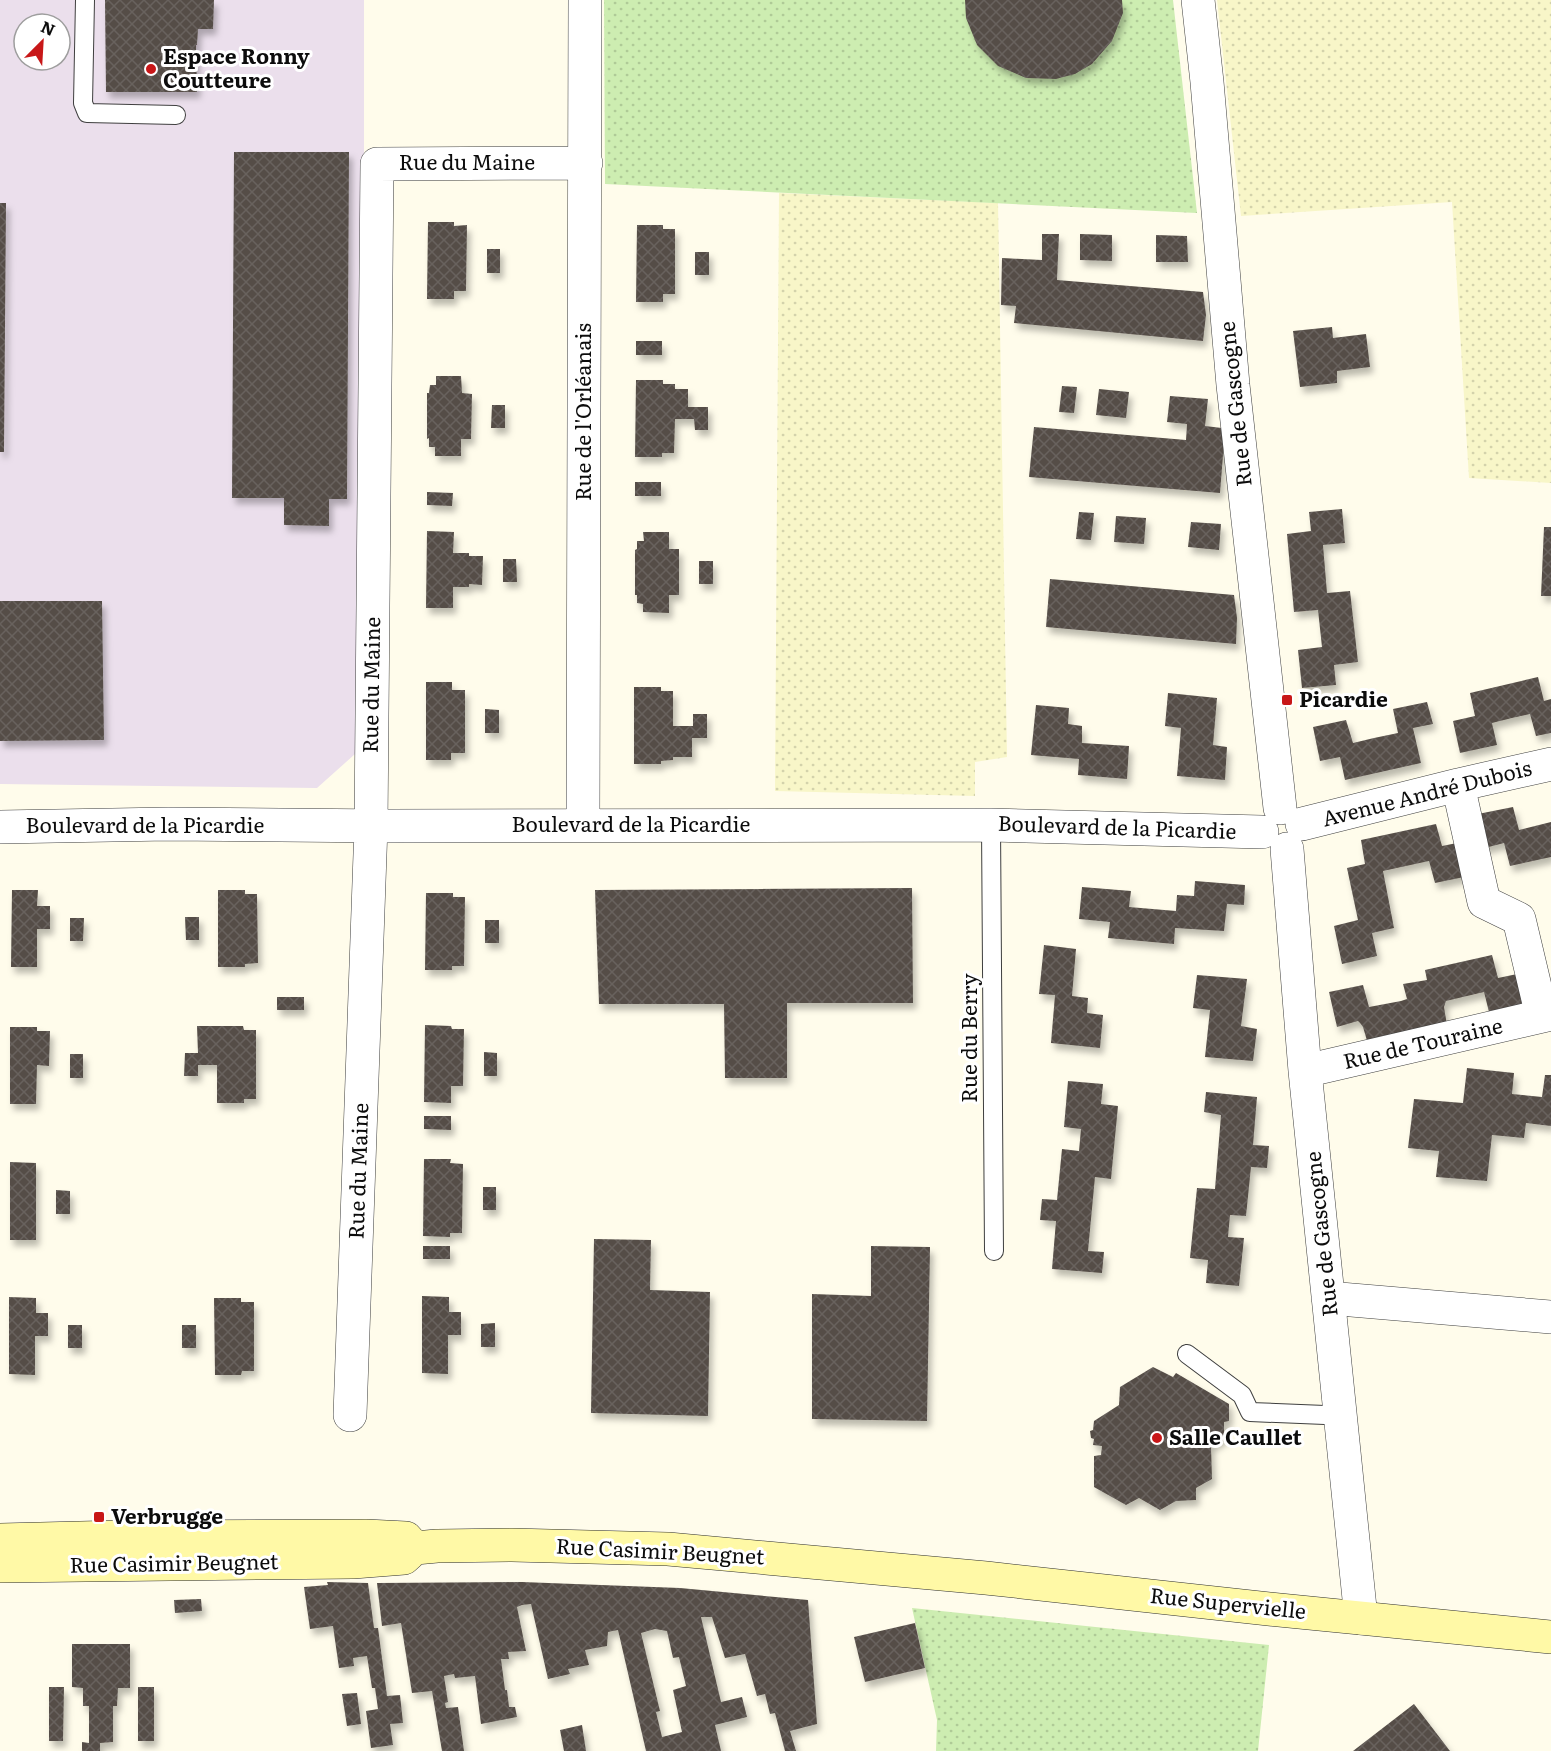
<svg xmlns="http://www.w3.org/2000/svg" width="1551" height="1751" font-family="Literata,serif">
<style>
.industrial{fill:#ebdfec;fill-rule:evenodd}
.farmland{fill:url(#farmland-dots)}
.grass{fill:url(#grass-dots)}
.building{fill:url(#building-cross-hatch);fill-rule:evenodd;filter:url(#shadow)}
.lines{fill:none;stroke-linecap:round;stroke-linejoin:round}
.lane-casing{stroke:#3f3f3f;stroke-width:20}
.street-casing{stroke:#3f3f3f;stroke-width:34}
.secondary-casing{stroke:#2e2e2e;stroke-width:34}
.lane{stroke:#fff;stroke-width:18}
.street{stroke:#fff;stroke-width:33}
.secondary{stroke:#fff9a6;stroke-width:33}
.poi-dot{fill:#c81718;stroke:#fff;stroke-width:2}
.labels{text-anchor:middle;stroke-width:6;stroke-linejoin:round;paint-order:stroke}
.poi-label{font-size:21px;font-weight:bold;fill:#0c0c0c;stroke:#fff;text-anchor:start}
.street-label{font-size:21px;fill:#0c0c0c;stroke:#fff}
</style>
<defs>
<pattern id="farmland-dots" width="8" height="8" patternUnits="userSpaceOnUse" patternTransform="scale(1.5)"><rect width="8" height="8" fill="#f8f6c8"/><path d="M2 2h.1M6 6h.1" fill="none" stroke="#d3d2ab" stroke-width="1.8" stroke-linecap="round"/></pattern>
<pattern id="grass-dots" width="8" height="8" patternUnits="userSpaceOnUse" patternTransform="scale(1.5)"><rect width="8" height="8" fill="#cdedb1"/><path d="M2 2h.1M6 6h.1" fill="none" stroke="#afca97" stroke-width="1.8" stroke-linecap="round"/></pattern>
<pattern id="building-cross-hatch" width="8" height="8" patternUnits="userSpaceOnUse" patternTransform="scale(1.5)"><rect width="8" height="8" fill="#554d47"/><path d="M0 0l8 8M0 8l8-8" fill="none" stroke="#68625d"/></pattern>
<filter id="shadow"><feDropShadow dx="3.5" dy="6" stdDeviation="3" flood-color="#0004"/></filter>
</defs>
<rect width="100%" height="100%" fill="#fffceb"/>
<path class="industrial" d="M0,0h364v746l-47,42 -317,-4zM24,24h36v36h-36z"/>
<path class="farmland" d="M1217,0h334v483l-82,-5 -17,-276 -211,14z
M779,193l219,10 9,554 -32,5v34l-200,-5z"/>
<path class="grass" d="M604,0h569l24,213 -592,-29z
M912,1608l357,37 -11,106h-322l1,-31z"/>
<path class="building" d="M105,0h109l-1,29h-15l-1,16h-1l1,47h-91z
M965,0h157l1,13 -11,28 -20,23 -17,10 -19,5 -30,-1 -28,-12 -21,-21 -11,-27z
M234,152h115l-2,347h-18v27l-45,-1v-27h-52z
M0,203h6l-2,249h-4z
M428,222h26v4l13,-1 -1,66h-12v8h-27z
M637,225h26v4h12v65h-12v8h-27z
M1042,234h17l-2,46 146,12 3,23 -3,26 -189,-18 2,-17 -15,-1 1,-47 40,2z
M1080,234l32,1v26l-32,-1z
M1156,235l31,1 1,26h-32z
M487,249h13v24h-13z
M695,252h14v23h-14z
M1332,327l1,11 33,-4 4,33 -33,4v12l-37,4 -7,-56z
M636,341h26v14h-26z
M436,376h25l1,17 10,1 -1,45h-10v17h-26v-9h-6v-9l-2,1v-46h2l1,-8h6z
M636,380h27v4h12v5h13v18h20v23h-13l-1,-11h-19l-1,34h-12v4h-27z
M1062,386l15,1 -3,26 -15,-1z
M1099,389l30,3 -3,26 -30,-3z
M1170,396l38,3 -3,27 17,2 2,15 -4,50 -191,-16 5,-50 152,13 1,-16 -20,-2z
M492,405h13v23h-14z
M635,482h26v14h-26z
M427,492l26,1 -1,13 -25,-1z
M1342,509l3,34 -22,2 4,48 23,-2 8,71 -24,3 2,20 -34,3 -4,-38 24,-3 -4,-37 -24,2 -7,-78 24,-3 -2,-19z
M1079,512l15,1 -3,27 -15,-1z
M1116,516l30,2 -2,26 -30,-2z
M1191,522l30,2 -2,26 -31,-3z
M1544,527h7v69h-10z
M427,531l27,1 -1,21h16v3h14l-1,29 -13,-1v3h-16v21h-27z
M643,532h26v17h10v46h-10v18l-26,-1v-8l-6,-1v-8h-2v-45l2,-1v-8h7z
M503,559h13l1,23h-14z
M699,561h14v23h-14z
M1050,579l184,16 3,23 -1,26 -190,-17z
M0,601h102l2,139 -104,1z
M1538,677l6,24 7,-2v34l-15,3 -6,-22 -18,4 -20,5 5,22 -37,8 -7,-32 22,-5 -5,-23z
M426,682h26v8h13v63h-14v7h-25z
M634,687h27v4h12v35h20v-12h14v24h-15v19h-19v3l-12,1v3h-27z
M1168,693l49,5 -4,47 14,2 -2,33 -48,-4 4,-48 -16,-2z
M1427,702l6,22 -20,4 8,35 -76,17 -5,-23 -20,4 -7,-34 33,-7 7,23 21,-5 24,-5 -5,-24z
M1036,705l33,3 -1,16 14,2v17l47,3 -2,33 -49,-4 1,-16 -48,-4z
M485,709l14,1v23h-14z
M1513,807l6,23 32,-8v35l-41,9 -6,-23 -23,6 -8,-34z
M1436,824l6,22 20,-4 7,34 -34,7 -6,-22 -46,10 11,57 -22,5 5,23 -35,8 -8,-38 24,-6 -11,-52 18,-4 -4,-24z
M1195,881l50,4 -1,20 -17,-1 -3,27 -49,-3 -1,16 -66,-6 2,-16 -31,-3 3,-32 49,4 -2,16 47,4 1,-16 17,1z
M912,888l1,115h-126v75h-62l-1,-74h-125l-4,-114z
M12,890h26l-1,16h13v23h-13v38h-26z
M218,890h27v4h12l1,69 -13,1v3h-27z
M426,893h27v4h12l-1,69h-12v4h-27z
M185,917h14v23h-13z
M70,918h14l-1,23h-13z
M485,920h14v23h-14z
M1044,945l32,4 -4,47 16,2 -1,15 16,2 -3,33 -49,-5 4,-48 -16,-1z
M1492,955l6,23 24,-5 7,33 -39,10 -6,-24 -38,9 -2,6 3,18 -79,19 -5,-17 -3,-4 -2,-2 -21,6 -8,-35 34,-7 6,22 32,-6 6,-2 -4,-15 24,-4 -2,-10z
M1197,975l50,4 -6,47 16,3 -4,32 -48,-4 5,-47 -17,-2z
M277,997h27v13h-27z
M425,1025l26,1 1,3h12l-1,57h-12v17l-27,-1z
M197,1026h46l1,4h12v69h-12v4h-27v-38h-19v11h-14l1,-23h13z
M10,1027h27v4h13l-1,35 -12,-1 -1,39h-26z
M484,1052l13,1v23h-13z
M70,1054h13v24h-13z
M1467,1068l47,5 -2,21 30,3 3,-22h6v51l-25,-3 -2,15 -32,-3 -5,46 -51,-4 3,-26 -31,-3 6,-49 49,4z
M1068,1081l35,3 -2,20 17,2 -7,73 -16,-2 -7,74 16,1 -2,21 -50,-4 4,-48 -16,-1 2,-21 15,1 5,-51 17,2 2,-22 -17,-2z
M1206,1092l51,5 -4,48 16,1 -2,22 -16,-1 -5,49 -16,-1 -2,22 16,1 -5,48 -33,-3 2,-23 -18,-2 7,-70 18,1 6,-74 -17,-3z
M424,1116h27v14l-27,-1z
M424,1159h27l-1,4 13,1 -1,69h-12v4l-27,-1z
M10,1162l26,1v77h-26z
M483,1187h13v23h-13z
M56,1190l14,1v23h-14z
M594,1239l57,1 -1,50 60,2 -2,124 -117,-3z
M423,1246h27v13h-27z
M871,1246l59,1 -3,174 -115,-2v-125l59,2z
M422,1296l27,1v15h12v23h-13v39l-26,-1z
M9,1297l27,1v15h12v23h-13v39l-26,-1z
M214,1298h27v4h13v69h-12l-1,4h-26z
M495,1323v24h-14v-23z
M68,1325h14v23h-14z
M182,1325h14v23h-14z
M1153,1367l20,10 3,-4 53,31v17l-5,1v16l-13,8 1,33 -16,9v12l-20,1 -16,9 -21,-12 -13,7 -32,-18v-31l7,-1 1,-9 -9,-1 1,-6 -3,-1 -1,-7 3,-1 1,-9 25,-16 1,-18z
M327,1582l41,1 6,45h4l9,68 13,-1 3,28 -13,1 3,21 -22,3 -5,-37 12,-2 -3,-21h-3l-5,-32 -14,2 1,8 -15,2 -6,-42 -23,3 -6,-42 24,-2z
M522,1582l158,6 128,12 9,124 -27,7 6,20h-11l-10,-38 -5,1 -5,-20 -8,2 -12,-42 -20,4 -13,-41h-11l20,85 21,-5 5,20 -32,8 6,26h-75l-28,-121 -10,2 -1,14 -22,4 4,15 -21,4 2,5 -22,5 -17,-75 -9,1 -5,2 9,44 -18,1 1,7h-8l4,31h2l2,17h6l2,10 -36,7 -6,-48 -20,2 -1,-4 -10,2 4,26 -3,1 1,5 12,-1 6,44h-22l-10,-60 -20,2 -11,-70 -19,3 -5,-43zM655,1629l12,2 6,27 6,-1 7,29 -13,4 9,42 -20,5 -6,-25 4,-1 -19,-78z
M201,1599l1,12 -27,2 -1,-13z
M915,1623l10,45 -60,14 -11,-45z
M72,1644h58v44h-12l-1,18h-4v36l-13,1v8h-18v-9l7,1v-37h-6v-18l-11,-1z
M49,1687h15l-1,54h-14z
M138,1687h16v54h-16z
M357,1693l4,31 -14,2 -5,-32z
M1414,1704l36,47h-97z
M582,1725l4,26h-22l-4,-21z"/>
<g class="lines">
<g class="lane-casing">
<path id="lane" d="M85,0l-2,103 4,10 89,2
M991,825l3,426
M1187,1354l55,41 8,17 75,3 16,3"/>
</g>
<g class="street-casing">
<path id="street" d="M1198,0l9,82 26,303 47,423
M1458,785l26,117 35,17 23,97
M1302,824l156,-39 93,-21
M583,825l2,-825
M0,827l168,-3 219,2 604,-1 271,7
M1287,849l18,222 56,547
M1305,1071l246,-57
M1328,1298l223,19
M350,1415l21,-589 6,-662 209,-1"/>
</g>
<g class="secondary-casing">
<path id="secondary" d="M0,1540l120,-3 246,-1 40,2 9,10
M0,1566l353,-4 51,-4 11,-10 22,-2 75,-1 156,4 318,29 283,31 282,28"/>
</g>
<use href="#lane" class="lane"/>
<use href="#street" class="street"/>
<use href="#secondary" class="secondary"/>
</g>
<g class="poi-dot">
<circle cx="151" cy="69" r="6"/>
<rect x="1281" y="694" width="12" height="12" rx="3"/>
<circle cx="1157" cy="1438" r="6"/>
<rect x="93" y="1511" width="12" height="12" rx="3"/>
</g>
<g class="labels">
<g class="poi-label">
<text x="163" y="64">Espace Ronny<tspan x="163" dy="24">Coutteure</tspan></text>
<text x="1299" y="707">Picardie</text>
<text x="1169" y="1445">Salle Caullet</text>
<text x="111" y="1524">Verbrugge</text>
</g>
<g class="street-label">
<text x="467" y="170">Rue du Maine</text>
<text transform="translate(1236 404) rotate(-96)" y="7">Rue de Gascogne</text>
<text transform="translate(584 412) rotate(-90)" y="7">Rue de l'Orléanais</text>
<text transform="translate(372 685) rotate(-89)" y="7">Rue du Maine</text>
<text transform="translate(1427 794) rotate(-14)" y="7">Avenue André Dubois</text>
<text x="631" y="832">Boulevard de la Picardie</text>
<text x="145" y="833">Boulevard de la Picardie</text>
<text transform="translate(1117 828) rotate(2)" y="7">Boulevard de la Picardie</text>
<text transform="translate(970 1038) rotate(-90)" y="7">Rue du Berry</text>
<text transform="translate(1423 1044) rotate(-13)" y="7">Rue de Touraine</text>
<text transform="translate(359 1171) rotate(-88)" y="7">Rue du Maine</text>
<text transform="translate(1322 1234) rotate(-96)" y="7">Rue de Gascogne</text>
<text transform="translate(660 1552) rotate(3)" y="7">Rue Casimir Beugnet</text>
<text transform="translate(174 1564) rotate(-1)" y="7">Rue Casimir Beugnet</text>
<text transform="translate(1228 1604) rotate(6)" y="7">Rue Supervielle</text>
</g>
</g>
<g transform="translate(42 42) rotate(24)"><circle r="28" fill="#ffffff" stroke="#9e9e9e" stroke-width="1.5"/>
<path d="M0-4.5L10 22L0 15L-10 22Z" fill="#c81718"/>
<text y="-9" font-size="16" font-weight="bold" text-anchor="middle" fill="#0c0c0c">N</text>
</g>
</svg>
